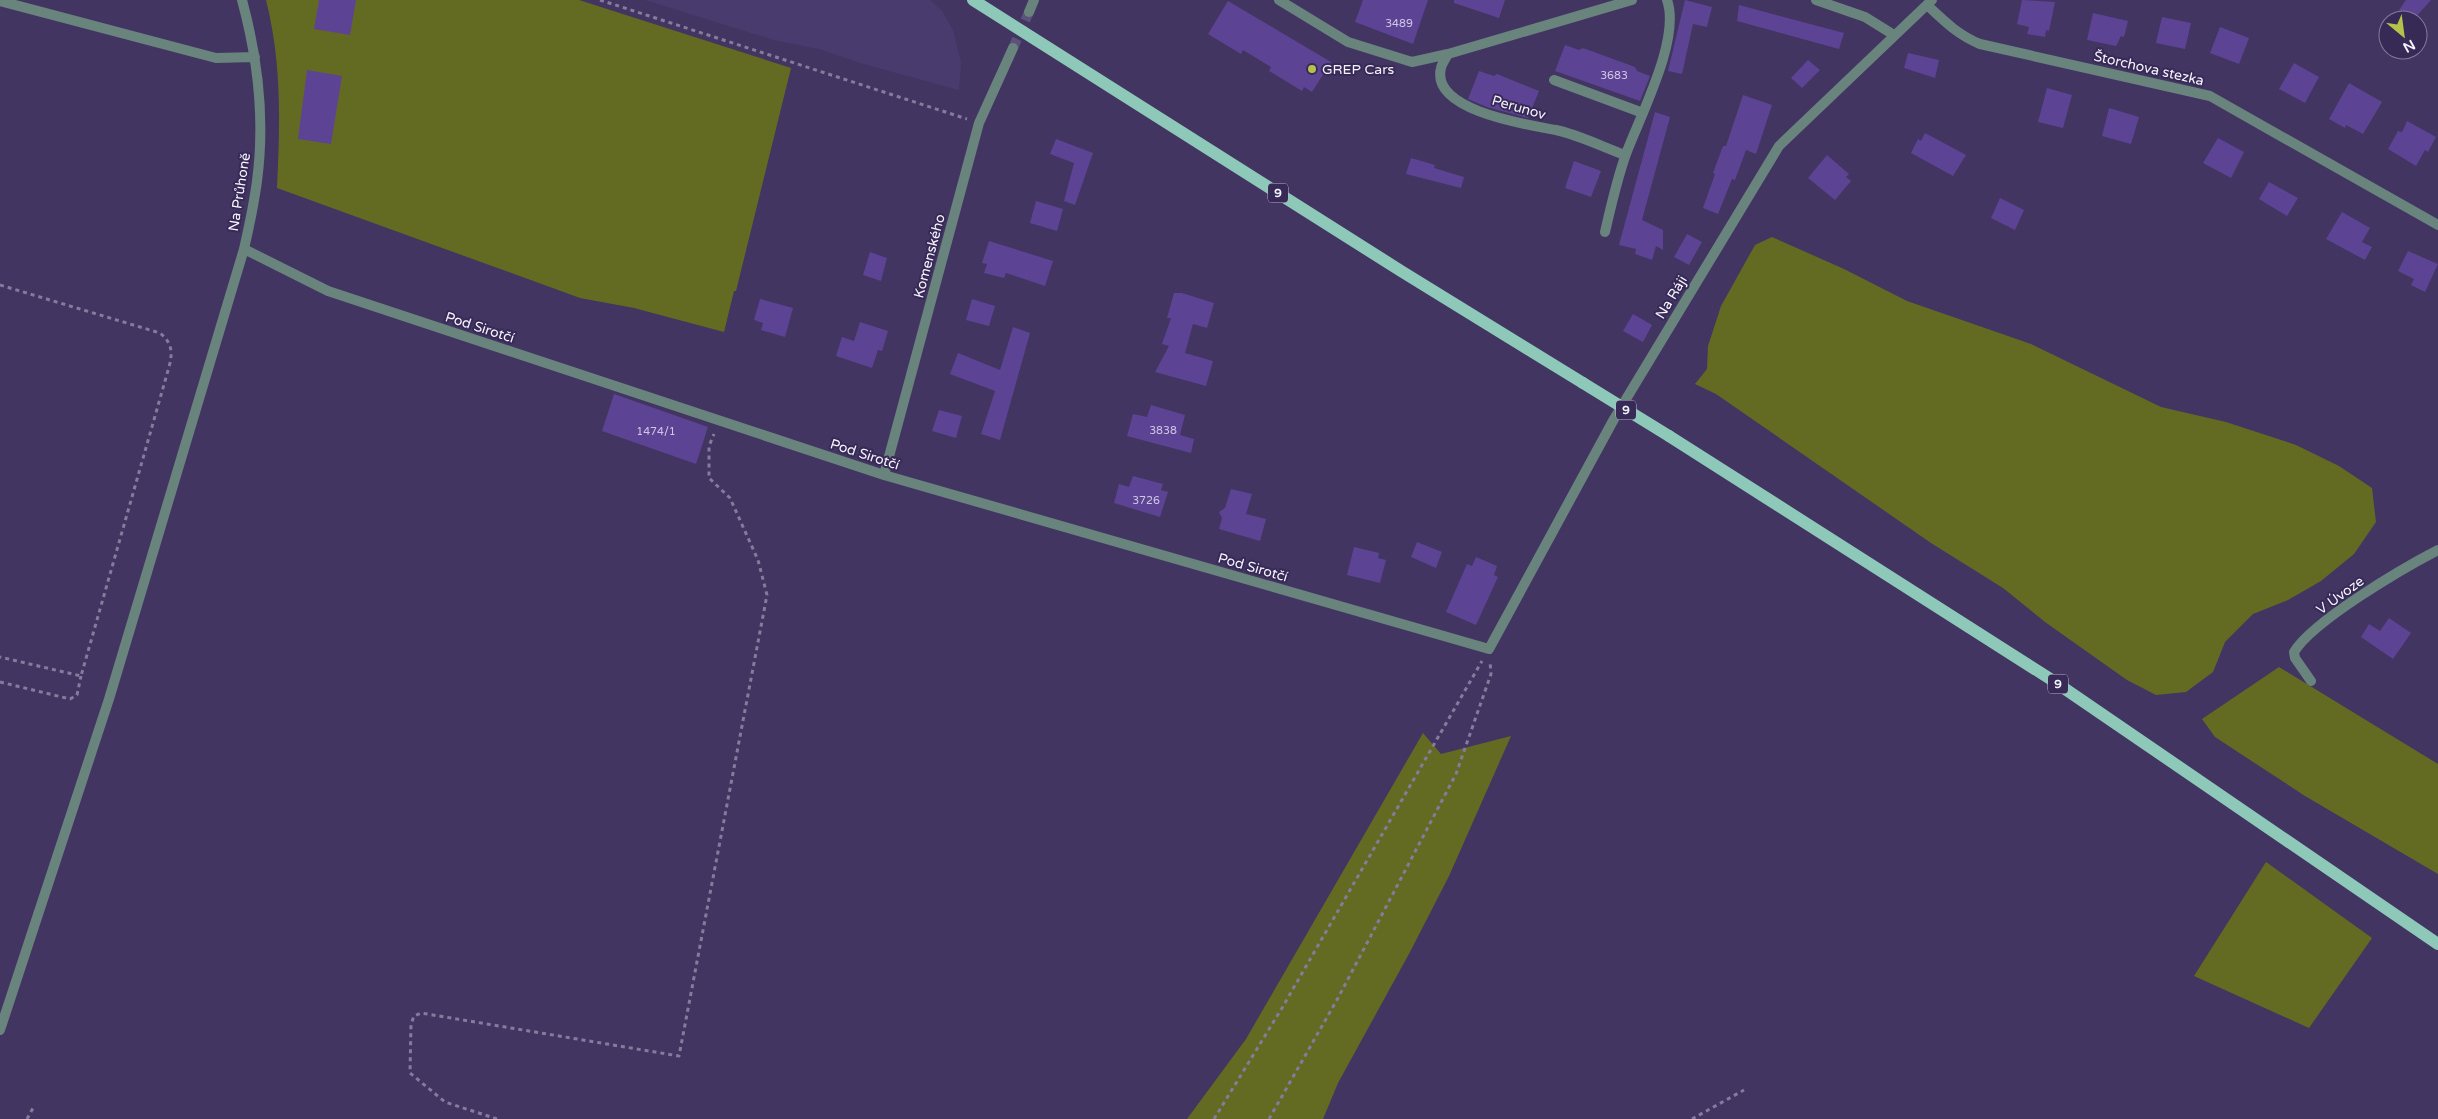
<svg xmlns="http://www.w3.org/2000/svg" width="2438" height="1119" font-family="'Varela Round',sans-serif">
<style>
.built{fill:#4a3b6f}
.green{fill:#636b22}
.building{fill:#5d4394}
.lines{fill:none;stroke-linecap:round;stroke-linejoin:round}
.street-tunnel{stroke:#5d5279;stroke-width:10;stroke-dasharray:10 5;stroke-linecap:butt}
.path{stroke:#857c9d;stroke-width:3;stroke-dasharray:4 4;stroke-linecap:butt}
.street{stroke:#68847c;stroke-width:10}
.primary{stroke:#8dc8b8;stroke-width:12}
.primary-bridge{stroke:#8dc8b8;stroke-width:12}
.poi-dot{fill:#b4c24a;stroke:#382a56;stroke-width:2}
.labels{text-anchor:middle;stroke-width:4;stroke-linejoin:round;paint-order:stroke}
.number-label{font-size:11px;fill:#cfc7e4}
.shield{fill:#382a56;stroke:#bcb7cc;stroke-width:1}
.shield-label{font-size:12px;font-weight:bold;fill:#f5f3fe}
.street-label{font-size:14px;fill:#f5f3fe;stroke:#382a56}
.poi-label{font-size:14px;fill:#f5f3fe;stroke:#382a56;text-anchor:start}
</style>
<rect width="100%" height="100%" fill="#423562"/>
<path class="built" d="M645,0h285l12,11 11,19 8,32 -2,28 -99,-27 -41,-14 -45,-9z"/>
<path class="green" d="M266,0h313l212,68 -55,223h-2l-10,41 -90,-24 -54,-10 -303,-110c3,-66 5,-124 -11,-188z
M1772,237l72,32 63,32 124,43 130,63 65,15 70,23 43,21 33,22 4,34 -22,32 -33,27 -33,19 -35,14 -28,28 -12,30 -27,20 -30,3 -29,-15 -82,-58 -42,-34 -72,-45 -215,-149 -21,-10 12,-15 1,-23 13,-40 34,-61z
M2279,667l159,97v110l-133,-78 -90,-59 -13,-18z
M1423,733l18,21 70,-18 -62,140 -39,76 -72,131 -15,36h-136l59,-80z
M2266,862l106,76 -63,90 -115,-52z"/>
<path class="building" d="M319,0h37l-6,35 -36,-6z
M1363,0h65l-15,44 -58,-22z
M1454,0h51l-6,18 -45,-15z
M1685,0l27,7 -5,20 -14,-3 -11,50 -14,-3z
M2022,0l33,2 -6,29 -3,-1 -1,7 -18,-3 2,-7 -12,-3z
M2406,0h25l-17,19 -15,-9z
M1228,1l103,61 -19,30 -8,-5 -2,4 -33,-20 2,-4 -28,-17 -2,4 -33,-20z
M1739,5l105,28 -5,16 -102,-28z
M2093,13l35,8 -4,16 -3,-1 -5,10 -29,-6z
M2162,17l29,6 -6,26 -29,-6z
M2220,27l29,11 -10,26 -29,-11z
M1565,45l14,5 4,-2 52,19 2,4 13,5 -10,25 -85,-30z
M1908,53l31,7 -4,18 -31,-10z
M1808,60l12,10 -18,18 -11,-10z
M2294,63l25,14 -14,26 -26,-14z
M307,70l35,6 -11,68 -33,-5z
M1479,71l15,5 3,-2 42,17 -11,27 -41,-11 -19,-8z
M2349,83l33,19 -19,32 -17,-9 -1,3 -16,-9z
M2047,88l25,7 -9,33 -25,-6z
M1743,95l29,10 -16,49 -10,-4 -11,30 -3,-1 -14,35 -15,-6 12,-34 -2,-1 10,-27h3z
M2109,108l30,9 -8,27 -29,-8z
M1655,112l15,5 -28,103 21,10v20l-7,-4 -4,14 -17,-6 1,-5 -17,-4z
M2407,121l29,16 -8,15 -3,-2 -9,16 -28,-17 10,-18 4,1z
M1925,133l41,22 -13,21 -42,-23 7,-14 3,2z
M2218,138l26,14 -13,26 -28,-15z
M1056,139l37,14 -18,52 -11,-4 10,-38 -24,-9z
M1827,155l22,19 -3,3 5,4 -16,19 -27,-22z
M1411,158l24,7 -1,3 30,9 -3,11 -55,-14z
M1574,161l27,10 -10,26 -26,-9z
M2269,182l29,16 -11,18 -28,-17z
M2000,198l24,12 -9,20 -24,-12z
M1036,201l27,8 -6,22 -27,-8z
M2342,212l28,16 -8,14 10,5 -7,13 -39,-21z
M1687,234l15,8 -13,23 -15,-8z
M989,241l64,20 -8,25 -39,-13 -2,5 -20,-5 3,-9 -5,-1z
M2408,251l30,13 -13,28 -14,-7 3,-6 -16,-8z
M870,252l17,6 -6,23 -18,-6z
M1174,293h8l32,10 -7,25 -14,-4 -8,29 28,8 -7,25 -51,-14 14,-26 -7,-2 9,-26h-4z
M760,299l33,9 -8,29 -24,-7 2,-7 -9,-3z
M972,299l23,7 -6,20 -23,-6z
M1633,314l19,11 -9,17 -20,-11z
M860,322l28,9 -6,20 -4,-1 -6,18 -36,-12 6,-19 12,4z
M1013,327l17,6 -30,107 -19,-6 14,-43 -45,-17 8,-21 42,17z
M614,394l94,33 -12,37 -94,-33z
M1151,405l34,10 -5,20 14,4 -3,14 -64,-17 6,-22 14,3z
M939,410l23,6 -6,22 -24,-7z
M1133,476l30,8 -2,6 7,2 -8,25 -46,-14 5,-19 10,3z
M1231,489l21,5 -6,20 20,5 -6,22 -41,-12 3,-11 -3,-6 6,-4z
M1417,542l25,10 -6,16 -25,-11z
M1354,547l25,6 -1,5 8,2 -6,23 -33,-8z
M1476,557l21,9 -3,9 4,2 -22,48 -30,-13 21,-48 5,2z
M2389,618l22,15 -18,26 -32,-22 8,-13 11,7z"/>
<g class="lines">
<path class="street-tunnel" d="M1013,48l16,-36"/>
<path class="path" d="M600,0l367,119
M0,285l160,48c12,10 13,19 9,34l-88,309 -81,-19
M0,682l70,17 7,-4 4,-19
M27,1119l6,-11
M497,1119l-52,-17 -35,-29 1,-49 3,-8 7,-3 258,43 88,-461 -9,-35 -28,-62 -21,-20v-32l5,-12
M1214,1119l68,-111 200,-347
M1269,1119l69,-121 118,-224 35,-100 -1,-12
M1692,1119l52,-29"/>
<path class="street" d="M1279,0l69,42 64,20 36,-8 184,-54
M1816,0l49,17 29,18
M0,1l216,57 39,-1
M1927,5c17,16 31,30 53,39l230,52 228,129
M1029,12l5,-12
M1448,54c-2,4 -6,9 -7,14 -11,43 88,57 115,62 23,5 47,17 69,25
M1554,80l89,33
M1605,232c6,-26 12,-53 21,-78 14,-38 55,-115 41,-154
M244,249l84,42 556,184 605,174 125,-230 165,-273 153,-146
M884,475l95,-352 34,-75
M2311,681l-16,-23 -1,-6c19,-31 109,-84 144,-102
M0,1030l109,-331 135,-450c5,-22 10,-45 13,-68 8,-60 1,-122 -15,-181"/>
<path class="primary" d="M973,0l428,271 182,112
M1669,436l383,244 386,264"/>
<path class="primary-bridge" d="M1583,383l86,53"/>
</g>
<circle class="poi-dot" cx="1312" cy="69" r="5"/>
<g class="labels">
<g class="number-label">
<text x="1399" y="27">3489</text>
<text x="1614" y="79">3683</text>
<text x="1163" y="434">3838</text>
<text x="656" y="435">1474/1</text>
<text x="1146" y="504">3726</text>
</g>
<g class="shield">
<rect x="1268" y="183.5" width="20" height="19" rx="4"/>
<rect x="1616" y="400.5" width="20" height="19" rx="4"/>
<rect x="2048" y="674.5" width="20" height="19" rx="4"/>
</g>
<g class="shield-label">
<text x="1278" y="197">9</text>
<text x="1626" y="414">9</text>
<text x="2058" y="688">9</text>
</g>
<g class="street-label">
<text transform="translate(2149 68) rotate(13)" y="5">Štorchova stezka</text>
<text transform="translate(1519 107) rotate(16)" y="5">Perunov</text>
<text transform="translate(239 192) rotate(-81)" y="5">Na Průhoně</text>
<text transform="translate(929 256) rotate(-75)" y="5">Komenského</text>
<text transform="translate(1671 297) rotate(-59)" y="5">Na Ráji</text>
<text transform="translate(480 327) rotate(18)" y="5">Pod Sirotčí</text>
<text transform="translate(865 454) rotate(18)" y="5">Pod Sirotčí</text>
<text transform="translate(1253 567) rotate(16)" y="5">Pod Sirotčí</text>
<text transform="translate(2340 595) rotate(-36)" y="5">V Úvoze</text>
</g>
<g class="poi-label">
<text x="1322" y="74">GREP Cars</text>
</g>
</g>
<g transform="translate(2403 35) rotate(151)"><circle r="24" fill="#382a56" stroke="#847a99"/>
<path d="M0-4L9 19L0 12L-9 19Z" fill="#b4c24a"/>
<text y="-8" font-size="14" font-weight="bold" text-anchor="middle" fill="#f5f3fe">N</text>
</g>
</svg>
